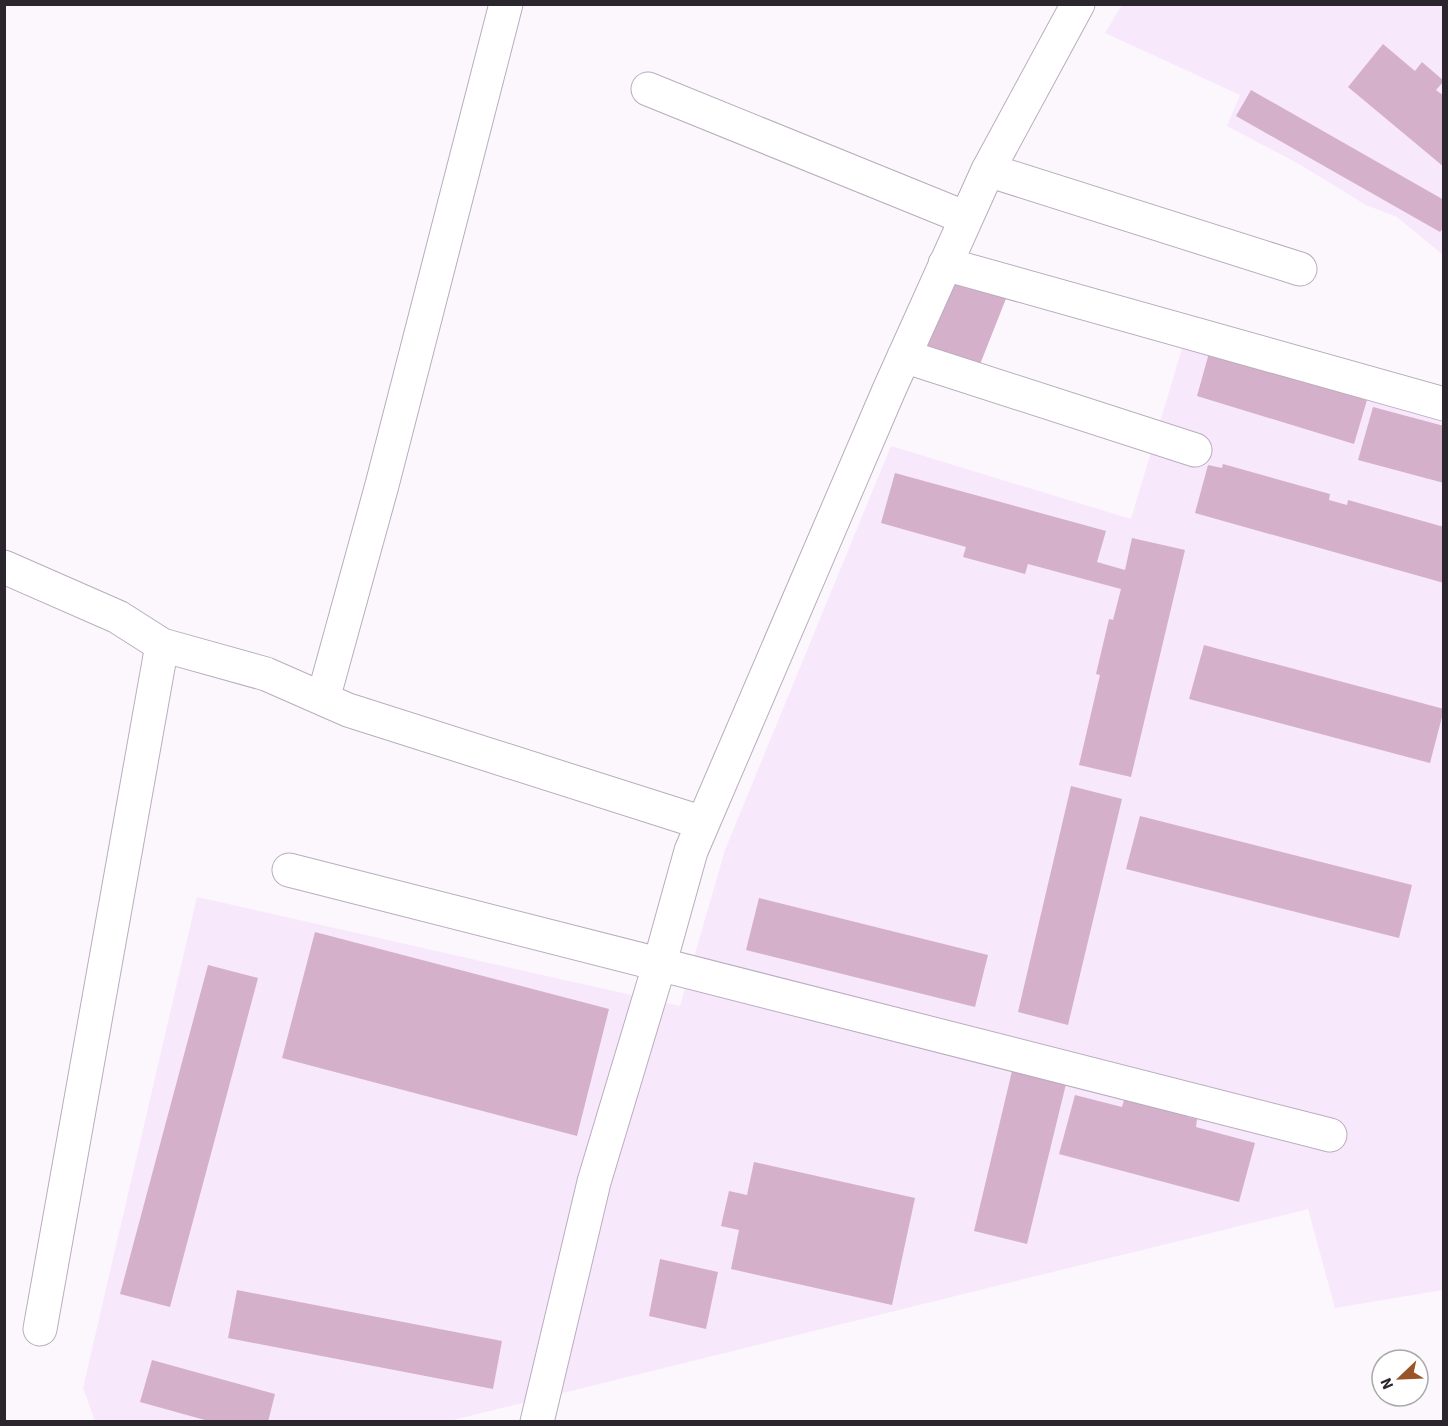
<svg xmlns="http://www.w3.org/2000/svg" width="1448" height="1426" font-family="'Source Sans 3',sans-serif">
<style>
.built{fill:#f8e8fc}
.building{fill:#d5b0ca}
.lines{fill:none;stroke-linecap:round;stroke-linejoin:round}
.minor-casing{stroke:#baacbe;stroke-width:35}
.minor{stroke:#fff;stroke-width:33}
</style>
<rect width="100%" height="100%" fill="#fcf6fd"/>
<path class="built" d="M1122,5h321v250l-46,-38 -31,-12 -67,-41 -72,-38 13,-31 -135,-62z
M1184,342l259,79v869l-108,18 -27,-99 -859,212h-354l-12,-33 114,-491 483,109 45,-156 166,-404 240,73z"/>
<path class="building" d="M1383,44l32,27 7,-9 22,19 -8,9 8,6v71l-96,-80z
M1251,90l193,110v27l-4,5 -204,-116z
M950,277l57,19 -30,76 -59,-20z
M1209,353l158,47 -13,44 -157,-48z
M1373,407l71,19v57l-86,-23z
M1223,464l107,30 -1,6 18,5 1,-5 96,27v56l-249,-70 13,-48 14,3z
M895,473l211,58 -9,31 28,8 7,-32 53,12 -54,227 -52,-12 21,-90 -4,-1 13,-55 4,1 8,-31 -93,-25 -3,10 -62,-17 3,-10 -85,-24z
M1204,645l240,64 -14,54 -241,-64z
M1071,786l51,13 -54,226 -50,-13z
M1140,816l272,69 -13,53 -273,-69z
M759,898l229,57 -13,52 -229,-57z
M315,932l294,77 -32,127 -295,-78z
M208,965l50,13 -88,329 -50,-13z
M1012,1071l54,13 -39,160 -53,-13z
M1127,1089l64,17 -3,11 9,2 -1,8 59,16 -16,59 -180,-48 16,-59 47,12z
M754,1162l161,36 -23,107 -161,-36 8,-39 -18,-4 8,-35 18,4z
M660,1259l58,13 -12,57 -57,-13z
M237,1290l265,51 -9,48 -265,-51z
M152,1360l123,34 -7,28h-56l-72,-20z"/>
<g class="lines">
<g class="minor-casing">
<path id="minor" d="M648,89l318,129
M988,170l312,99
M945,264l499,140
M904,356l291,94
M4,567l114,50 44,28 -122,684
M162,645l104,29 82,36 355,113
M323,699l59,-214 124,-481
M289,870l1041,265
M537,1422l57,-240 65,-216 32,-115 198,-461 99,-220 90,-166"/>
</g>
<use href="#minor" class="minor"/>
</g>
<rect width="1448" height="1426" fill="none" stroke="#2b262d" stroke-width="12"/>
<g transform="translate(1400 1378) rotate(247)"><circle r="28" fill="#ffffff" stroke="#aaa8ab" stroke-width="1.5"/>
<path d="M0-4.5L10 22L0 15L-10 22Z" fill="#9a542a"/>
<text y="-9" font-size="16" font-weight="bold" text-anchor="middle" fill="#2b262d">N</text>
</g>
</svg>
